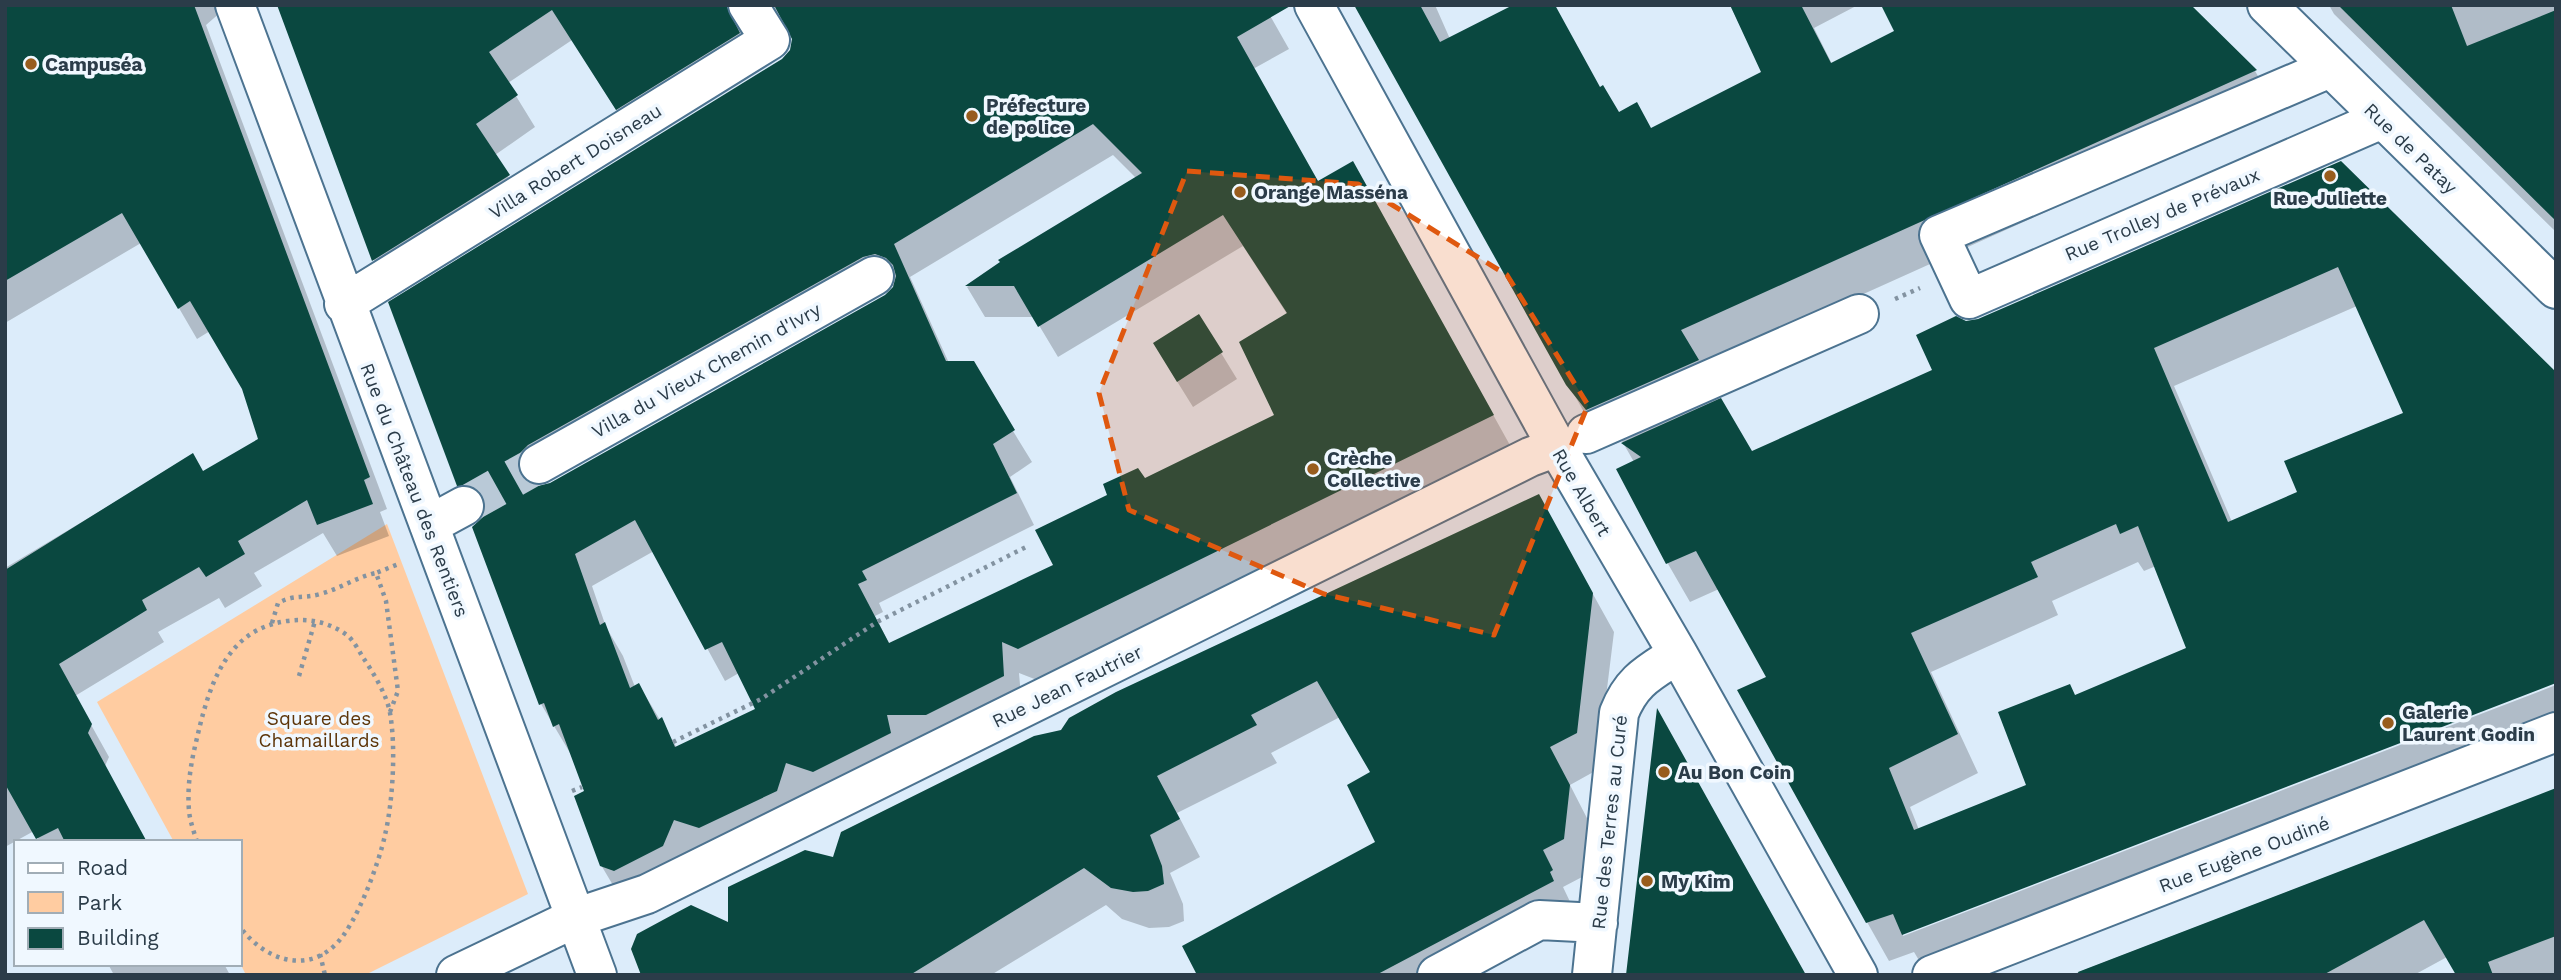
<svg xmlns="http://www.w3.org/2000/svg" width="2561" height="980" font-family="'Work Sans',sans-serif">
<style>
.green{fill:#ffcca1}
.shadow{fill:#0003;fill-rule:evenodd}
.building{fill:#0a4840;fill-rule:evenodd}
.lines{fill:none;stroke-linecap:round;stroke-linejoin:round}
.minor-tunnel{stroke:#b9c9d7;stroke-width:38;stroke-dasharray:38 19;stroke-linecap:butt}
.minor-casing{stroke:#4c7390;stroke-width:42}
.path{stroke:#8393a1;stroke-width:4.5;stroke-dasharray:3.5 5;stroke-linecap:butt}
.minor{stroke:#fff;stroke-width:38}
.marked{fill:#df580f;fill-opacity:0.2;stroke:#df580f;stroke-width:5;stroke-dasharray:14 9;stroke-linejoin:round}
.poi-dot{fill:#985c1d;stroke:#f0f8ff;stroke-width:2.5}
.labels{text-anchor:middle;stroke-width:7;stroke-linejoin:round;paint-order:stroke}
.poi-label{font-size:19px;font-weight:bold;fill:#2b3c49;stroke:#f0f8ff;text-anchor:start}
.street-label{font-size:19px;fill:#2b3c49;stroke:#f0f8ff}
.park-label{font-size:19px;fill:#5d3509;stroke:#f0f8ff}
</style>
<rect width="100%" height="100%" fill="#dcecfa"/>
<path class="green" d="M387,524l141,370 -163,81h-119l-6,-12v-121h-66l-77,-140z"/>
<path class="shadow" d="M5,5h224l-23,20 181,484 -7,3 9,24 -52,20 -14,-23 -69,40 8,13 -37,22 -6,-10 -61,34 6,10 -89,54 34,61 -4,9 41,76h-106l-6,-11 -29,16v-279l187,-112 10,17 59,-34 -18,-51 -33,-57 -13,8 -56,-96 -136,80z
M278,5h986l25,44 -36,20 64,114 54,12 140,252 -474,233 -18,-7 3,35 -190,95 -28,-9 -10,28 -174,75 -19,-32 -15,-73 -13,-34 -32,-54 -67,-177 11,-9 -8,-1 -18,-32 332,-435 3,-12 -15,-21 -12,-3 -132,126 -63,-100 -64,43 27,44 -40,28 32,52 -135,84 -18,-31zM1113,155l23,23 -169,109 18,30h49l24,40 185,-111 44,68 -11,102 -131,64 -90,86 -165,79 -15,-29 8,-4 -4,-9 155,-78 -24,-48 22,-15 -19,-31 -64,-68 -39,-86zM898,285l-12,11 -336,189 -13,3 9,-12 336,-188zM654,551l71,130 14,-8 18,36 -80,39 -38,-63 -4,2 -12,-31 -17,-29 -14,-41z
M1357,5h78l15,34 150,50 19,26 32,15 112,-57 -33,-68h128l-44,23 18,36 357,-59 66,66 22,37 -576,259 51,86 183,-82 31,-49 12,-1 363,-158 215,212 -653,558v3l653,-251v45l-630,242 -12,-20 -25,9 -22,-39 -98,-244 -50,-89 -29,13 -30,-52 -26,-88 -12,-21 -14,6 -18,-24zM2357,306l49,107 -106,80 -68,29 -58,-136zM2138,562l6,9 12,-5 32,83 -112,48 -47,89 -110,44 -9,-23 68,-34 -47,-101 127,-57 -6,-14z
M2329,5h227v227l-222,-218z
M1199,317l38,62 -44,28 -23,-37z
M1559,533l55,99 -17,138 -27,15 20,39 -6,52 -21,11 10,21 -105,67h-269l178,-132 -5,-70 -32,-56 -69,36 6,10 -100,50 23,44 -30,16 13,31 1,17 -15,6 -20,1 -27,-9 -16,-14 -115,70h-348l191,-115 228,-129z
M2556,789v186h-99l-10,-18 -33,18h-343z
M108,964h116l6,11h-116z"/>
<path class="building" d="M5,5h189l176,472 -6,3 9,24 -56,21 -10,-25 -69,41 7,13 -39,23 -7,-10 -57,33 5,10 -88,54 33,60 -4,9 59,109h-82l-7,-14 -22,11 -31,-55v-214l188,-117 10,18 55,-32 -16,-50 -52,-88 -12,8 -56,-96 -117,68z
M277,5h449l14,28 -124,77 -64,-100 -63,42 29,43 -42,29 34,51 -138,86z
M774,5h518l-55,32 81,144 35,-20 141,254 -476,234 -16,-7 2,34 -78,39h-39l4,18 -78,39 -27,-9 -9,28 -78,37 -25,-8 -11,26 -49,25 -14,-5 -26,-70 10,-5 -25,-67 -6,3 -9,-24 -5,2 -67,-178 11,-10 3,-10 -3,-11 -8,-9 -18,-1 -69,-184 394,-243 8,-9 2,-11zM1093,124l49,49 -144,87 2,2 -35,24h49l24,41 185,-112 64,98 -48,29 35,73 -129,63 -7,-10 -35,16 4,11 -72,35 18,35 -164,78 -31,-59 9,-4 -5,-9 155,-78 -24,-49 22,-14 -41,-69h-28l-52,-117zM875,254l11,4 7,7 3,11 -3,11 -8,8 -335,188 -12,3 -10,-3 -8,-8 -3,-12 4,-11 7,-7 335,-188zM635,520l70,130 17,-8 33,67 -80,38 -13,-30 -4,3 -19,-37 -9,5 -25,-66 -5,3 -25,-71z
M1354,5h66l20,37 73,-37h42l45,82 3,-2 16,27 18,-10 14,26 110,-56 -31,-67h71l30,58 63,-32 -13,-26h310l66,65 -576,260 18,30 -113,50 -20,-25z
M2338,5h113l16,41 89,-36v211z
M2341,161l215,211v311l-654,252 -9,-21 -27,9 -129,-233 29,-13 -70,-126 -30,13 -50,-95 25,-12 -20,-14 100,-45 31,53 180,-81 -16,-35 40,-19 10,5 12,-2zM2338,267l65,146 -119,48 13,31 -69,30 -74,-174zM2116,524l4,10 18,-8 48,122 -111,47 -5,-11 -72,28 28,73 -112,45 -25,-62 69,-34 -47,-101 127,-56 -7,-15z
M1199,314l24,38 -46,30 -24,-39z
M1539,494l54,99 -16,140 -27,14 20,38 -6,54 -21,11 10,20 -3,2 4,9 -178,94h-179l-15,-29 193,-104 -28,-57 23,-13 -53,-91 -66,34 6,10 -100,51 23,43 -30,16 12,31 2,18 -16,7 -15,1 -22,-4 -27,-20 -174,107h-269l-10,-26 6,-15 37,-20 17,-9 37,17v-35l77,-37 28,7 8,-25 193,-96 27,-6 8,-12 47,-26z
M1657,708l64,115 85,152h-180z
M2556,788v148l-68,26 5,13h-37l-32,-55 -101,55h-244l-1,-3z"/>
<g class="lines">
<path class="minor-tunnel" d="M464,506l75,-42"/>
<g class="minor-casing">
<path id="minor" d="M235,5l362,970
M1314,5l243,442 121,207 180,321
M2267,5l289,284
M2330,68l-391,167 30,64 413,-180
M344,304l426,-264 -22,-35
M1586,434l273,-120
M539,464l335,-188
M429,525l35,-19
M456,975l119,-57 72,-24 883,-437 27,-10
M1437,975l102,-55 59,3
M1592,975l27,-262c13,-33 30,-40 59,-59
M1932,975l624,-243"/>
</g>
<path class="path" d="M1895,299l25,-11
M272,623l6,-20c17,-9 25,-4 42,-9 20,-5 36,-17 56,-21
M299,676l16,-55
M390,712l8,-21 -12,-90 -10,-28 25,-10
M673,742l88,-43 116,-77 151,-76
M572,791l10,-4
M197,842c-3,-10 -7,-21 -8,-31 -2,-26 2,-49 8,-73 12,-52 29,-109 90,-117 22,-3 42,1 60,14 6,5 11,14 15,21 11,16 25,39 28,57 6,34 3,88 -5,122 -6,28 -29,91 -50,110 -31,30 -72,13 -95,-18
M320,954l5,21"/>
<use href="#minor" class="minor"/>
</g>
<path class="marked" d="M1187,171l171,13 149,91 81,130 -94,230 -170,-41 -195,-84 -30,-117z"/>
<g class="poi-dot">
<circle cx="31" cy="64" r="7"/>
<circle cx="972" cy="116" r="7"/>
<circle cx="2330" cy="176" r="7"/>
<circle cx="1240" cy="192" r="7"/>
<circle cx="1313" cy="469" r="7"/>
<circle cx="2388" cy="723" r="7"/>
<circle cx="1664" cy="772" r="7"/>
<circle cx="1647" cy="881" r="7"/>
</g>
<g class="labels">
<g class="poi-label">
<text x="45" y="71">Campuséa</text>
<text x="986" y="112">Préfecture<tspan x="986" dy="22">de police</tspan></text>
<text x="1254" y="199">Orange Masséna</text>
<text x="2330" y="205" text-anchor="middle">Rue Juliette</text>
<text x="1327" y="465">Crèche<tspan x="1327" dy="22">Collective</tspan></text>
<text x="2402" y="719">Galerie<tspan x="2402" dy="22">Laurent Godin</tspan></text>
<text x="1678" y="779">Au Bon Coin</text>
<text x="1661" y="888">My Kim</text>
</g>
<g class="street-label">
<text transform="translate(2411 148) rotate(44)" y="7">Rue de Patay</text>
<text transform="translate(575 161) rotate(-32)" y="7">Villa Robert Doisneau</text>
<text transform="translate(2162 214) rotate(-23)" y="7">Rue Trolley de Prévaux</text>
<text transform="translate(706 370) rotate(-29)" y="7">Villa du Vieux Chemin d'Ivry</text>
<text transform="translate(415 490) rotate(69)" y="7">Rue du Château des Rentiers</text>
<text transform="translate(1582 492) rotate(60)" y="7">Rue Albert</text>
<text transform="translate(1067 686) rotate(-26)" y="7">Rue Jean Fautrier</text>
<text transform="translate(1609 822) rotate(-84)" y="7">Rue des Terres au Curé</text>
<text transform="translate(2244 854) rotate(-21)" y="7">Rue Eugène Oudiné</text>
</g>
<g class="park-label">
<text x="319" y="725">Square des<tspan x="319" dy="22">Chamaillards</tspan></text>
</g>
</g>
<rect width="2561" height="980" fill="none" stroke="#2b3c49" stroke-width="14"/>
<rect x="14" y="840" width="228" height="126" fill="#f0f8ff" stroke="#a1adb6" stroke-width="2"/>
<rect x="28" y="863" width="35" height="10" fill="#ffffff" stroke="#a1adb6" stroke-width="2"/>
<text x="77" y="875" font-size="21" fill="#2b3c49">Road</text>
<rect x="28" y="892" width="35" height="21" fill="#ffcca1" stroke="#a1adb6" stroke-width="2"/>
<text x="77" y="910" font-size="21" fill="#2b3c49">Park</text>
<rect x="28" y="928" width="35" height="21" fill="#0a4840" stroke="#a1adb6" stroke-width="2"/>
<text x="77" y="945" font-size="21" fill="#2b3c49">Building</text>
</svg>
